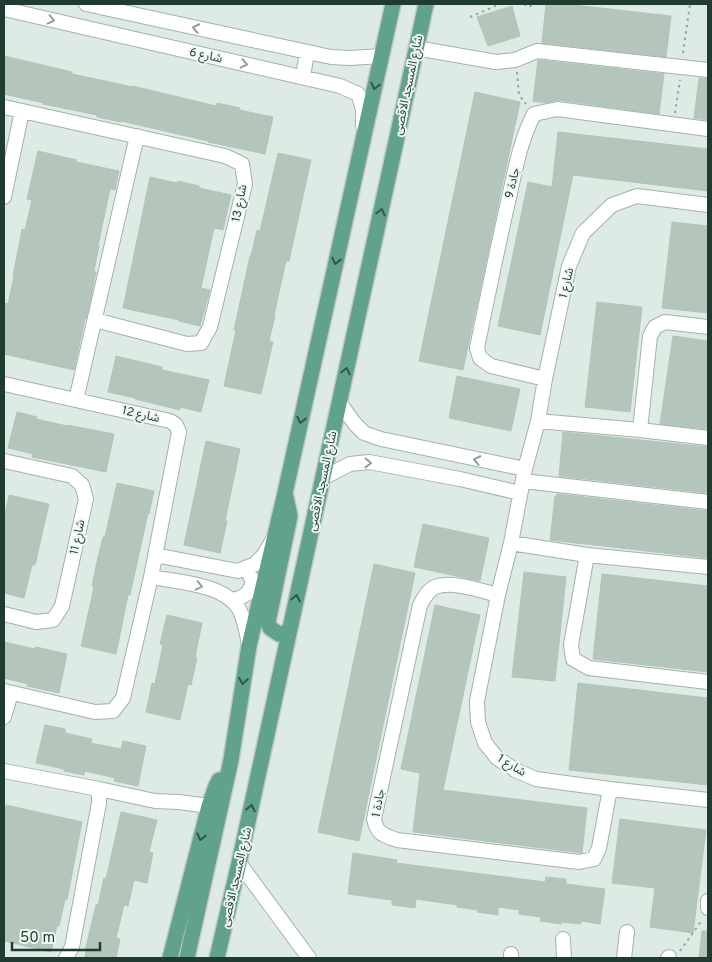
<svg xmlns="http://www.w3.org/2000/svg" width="712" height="962" font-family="Overpass,'Noto Sans Arabic',sans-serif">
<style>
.building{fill:#b4c6bc;stroke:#b0c5ba}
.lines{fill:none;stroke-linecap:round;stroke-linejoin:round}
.minor-casing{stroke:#a1b3aa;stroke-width:16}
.major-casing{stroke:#c0c8c5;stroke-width:18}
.path{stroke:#7db19a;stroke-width:2;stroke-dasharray:2.5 4;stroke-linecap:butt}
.minor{stroke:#fff;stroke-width:14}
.major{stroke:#60a38a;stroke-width:15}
.oneway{stroke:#8f9e98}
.oneway2{stroke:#2f5646}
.labels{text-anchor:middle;stroke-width:4;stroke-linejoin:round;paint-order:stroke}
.street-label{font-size:12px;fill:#1f3c30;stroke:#eff7f2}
</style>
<rect width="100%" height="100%" fill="#deebe4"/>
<path class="building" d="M546,4h19l106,12 -5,41 -124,-14z
M512,6l8,30 -32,10 -11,-29z
M4,56l68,16v2l61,13v-1l83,20 1,-3 23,5 -1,2 34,7 -8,37 -57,-12v-1l-87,-20v1l-24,-5v-2l-54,-11 1,-1 -40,-9z
M538,60l126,14 -5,40 -101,-14 -13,3 -12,-2z
M699,78l9,1v41l-14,-2z
M475,92l45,10 -57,268 -44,-9z
M558,132l150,17v42l-135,-16 -33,160 -42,-9 30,-144 24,5z
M38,151l39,9 -1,2 43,9 -4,19 -5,-1 -12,57h1l-5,25 2,1 -5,25 -5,22h-1l-11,51 -70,-16v-43l1,-8 3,1 6,-28h-1l9,-47 3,1 7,-30 -5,-1z
M278,153l33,7 -22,101h-3l-12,54 1,1 -6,25 4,1 -12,52 -37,-8 12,-56h-2l16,-74h1l6,-26 3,1z
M150,177l27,6 1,-2 21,5v2l32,7 -8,35 -9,-2 -13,60 9,2 -10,36 -21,-5v-1l-56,-12z
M672,222l36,4v87l-46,-5z
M597,302l45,5 -12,105 -45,-5z
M673,336l35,5v88l-48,-5z
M116,356l46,11v3l47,10 -8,32 -21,-5v3l-45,-11v-1l-27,-6z
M457,376l63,13 -9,42 -62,-13z
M17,412l20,5 -1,2 31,7v-1l47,9 -8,38 -74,-15 1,-3 -25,-6z
M563,432l145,15v46l-149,-17z
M206,441l34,8 -15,72h2l-7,32 -36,-8z
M117,483l37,8 -5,23 -1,-1 -18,82h-2l-12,59 -35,-8 13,-59 -2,-1 6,-29 5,-20h2z
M557,494l151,17v47l-158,-18 5,-44h2z
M9,495l40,9 -14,61h-3l-8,33 -20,-5v-74z
M423,524l66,14 -9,43 -66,-14z
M374,564l41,9 -56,268 -41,-9z
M524,572l42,5 -11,104 -43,-4z
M602,574l106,12v86l-115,-13z
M435,605l45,10 -37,175 144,18 -5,45 -169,-21 7,-59 -19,-4z
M167,615l35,8 -7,34 2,1 -6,27 -3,-1 -8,36 -34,-8 6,-29 3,1 8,-39 -3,-1z
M4,642l31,7 1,-2 31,7 -8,39 -32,-7 1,-2 -24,-6z
M578,683l130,15v87l-139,-15z
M45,725l20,4v4l27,6 -1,4 30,6 2,-8 23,5 -8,40 -24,-5 1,-3 -30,-7 -1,4 -20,-4v-2l-28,-6z
M6,805l76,17 -15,78 -2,-1 -6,27h-2l-6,26 -47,-11v-126z
M121,812l36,8 -8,32 4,1 -6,30 -13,-3 -6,26 -4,-1 -8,33 4,1 -4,19h-31l1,-7h-1l11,-46h2l6,-27 2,1z
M620,819l86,11 -13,103 -43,-6 5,-39 -43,-5z
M353,853l44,7 -1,3 149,19 1,-5 20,2v5l39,5 -5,35 -19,-3v3l-20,-2v2l-21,-3 1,-4 -22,-3v-4l-21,-3v8l-21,-3 1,-2 -21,-3v-2l-41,-6 -1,9 -23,-3v-5l-44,-6z
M702,931h6v27h-9z"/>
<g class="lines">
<g class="minor-casing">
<path id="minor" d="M86,4l245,53 19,1 31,-2
M4,9l336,77 18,8 5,15v16
M416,48l80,14 19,-2 22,-9 171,19
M303,77l4,-25
M4,107l221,49 17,8 3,20 -35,143 -9,16 -14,1 -92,-24
M4,197l18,-86
M708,205l-71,-9 -25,9 -29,28 -14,33 -24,113 -7,42 -13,48 -14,74 -13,52 -21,106 1,21 7,21 12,15 18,12 21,9 74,10 98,11
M545,379l-54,-13 -11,-8 -3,-10c10,-49 20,-98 31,-146 7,-31 12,-61 26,-88l23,-5 151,20
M4,384l166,37 6,4 3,7 -28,145 -28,121 -10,13 -18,1 -91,-21
M76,400l61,-264
M339,402l16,22 9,9 17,6 144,30
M538,421l102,9 68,8
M640,430l10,-94 5,-9 10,-5 43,5
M4,461l68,15 10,9 4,14 -24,107 -9,14 -17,2 -32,-8
M323,478l27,-14 19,-2 91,17 60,14
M523,481l185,21
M511,543l76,12 121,12
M155,555l83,16 17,-7 8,-8 9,-15
M587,555l-16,90 2,14 16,9 119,14
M151,577c26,5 76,7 89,34 5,10 7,23 9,34
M498,595c-16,-4 -47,-15 -63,-8 -7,3 -11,11 -15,18l-46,214c3,15 9,16 23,21l182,22 15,-3 5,-11 11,-59
M232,600c10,-2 21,-7 20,-20 -1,-3 -4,-8 -6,-12
M4,717l7,-24
M4,771l95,18v14l-27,144 -6,11
M99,789l56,12 24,1 30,4
M239,863l70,95
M708,901v7
M563,939l1,19
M511,958v-4
M624,958l3,-26
M668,958l1,-1"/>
</g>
<g class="major-casing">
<path id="major" d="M286,497l4,19 -22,106 2,6 9,6 6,-1 5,-4
M170,958l39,-152 7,-20 3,-6
M187,958l44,-198 18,-114 36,-153 108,-489
M217,958l22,-95 187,-859"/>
</g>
<path class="path" d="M524,4l5,3 5,-3
M470,17l30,-13
M683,53l7,-49
M517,72l2,23 7,9
M675,113l5,-33
M680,951l22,-31"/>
<use href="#minor" class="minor"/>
<use href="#major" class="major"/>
</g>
<defs><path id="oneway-chevron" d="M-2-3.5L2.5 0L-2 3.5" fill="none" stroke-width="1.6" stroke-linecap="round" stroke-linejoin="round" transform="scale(1.25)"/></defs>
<g class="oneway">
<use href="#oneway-chevron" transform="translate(51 20) rotate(13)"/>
<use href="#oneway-chevron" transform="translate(196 28) rotate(-168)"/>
<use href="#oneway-chevron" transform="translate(244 64) rotate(13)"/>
<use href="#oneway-chevron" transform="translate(477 460) rotate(-168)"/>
<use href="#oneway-chevron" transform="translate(368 463) rotate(1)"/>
<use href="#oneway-chevron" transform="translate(199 586) rotate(13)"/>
</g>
<g class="oneway2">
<use href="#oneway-chevron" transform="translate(375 86) rotate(102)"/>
<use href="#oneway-chevron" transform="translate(381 212) rotate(-77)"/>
<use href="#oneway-chevron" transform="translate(336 261) rotate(102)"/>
<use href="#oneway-chevron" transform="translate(346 371) rotate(-77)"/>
<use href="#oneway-chevron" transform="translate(301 420) rotate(102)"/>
<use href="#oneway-chevron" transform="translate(296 598) rotate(-78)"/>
<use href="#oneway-chevron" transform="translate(243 681) rotate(99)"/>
<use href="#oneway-chevron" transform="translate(251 808) rotate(-78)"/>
<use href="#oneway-chevron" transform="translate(201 837) rotate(104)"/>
</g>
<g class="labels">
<g class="street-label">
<text transform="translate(206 55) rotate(13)" y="4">شارع 6</text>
<text transform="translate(408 85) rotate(-78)" y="4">شارع المسجد الاقصى</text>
<text transform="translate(512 183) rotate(-77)" y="4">جادة 9</text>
<text transform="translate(239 203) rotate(-79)" y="4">شارع 13</text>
<text transform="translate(566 283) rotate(-77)" y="4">شارع 1</text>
<text transform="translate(141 414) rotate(13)" y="4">شارع 12</text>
<text transform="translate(322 481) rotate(-78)" y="4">شارع المسجد الاقصى</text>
<text transform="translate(77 537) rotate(-78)" y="4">شارع 11</text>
<text transform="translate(512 765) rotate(32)" y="4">شارع 1</text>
<text transform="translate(378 803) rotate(-80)" y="4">جادة 1</text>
<text transform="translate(236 877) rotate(-77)" y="4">شارع المسجد الاقصى</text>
</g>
</g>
<rect width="712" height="962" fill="none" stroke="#1f3c30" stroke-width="10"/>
<path d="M12 942v8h88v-8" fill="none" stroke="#1f3c30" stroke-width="2.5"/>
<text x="20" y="942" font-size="15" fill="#1f3c30" stroke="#eff7f2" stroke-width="4" paint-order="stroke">50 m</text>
</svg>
